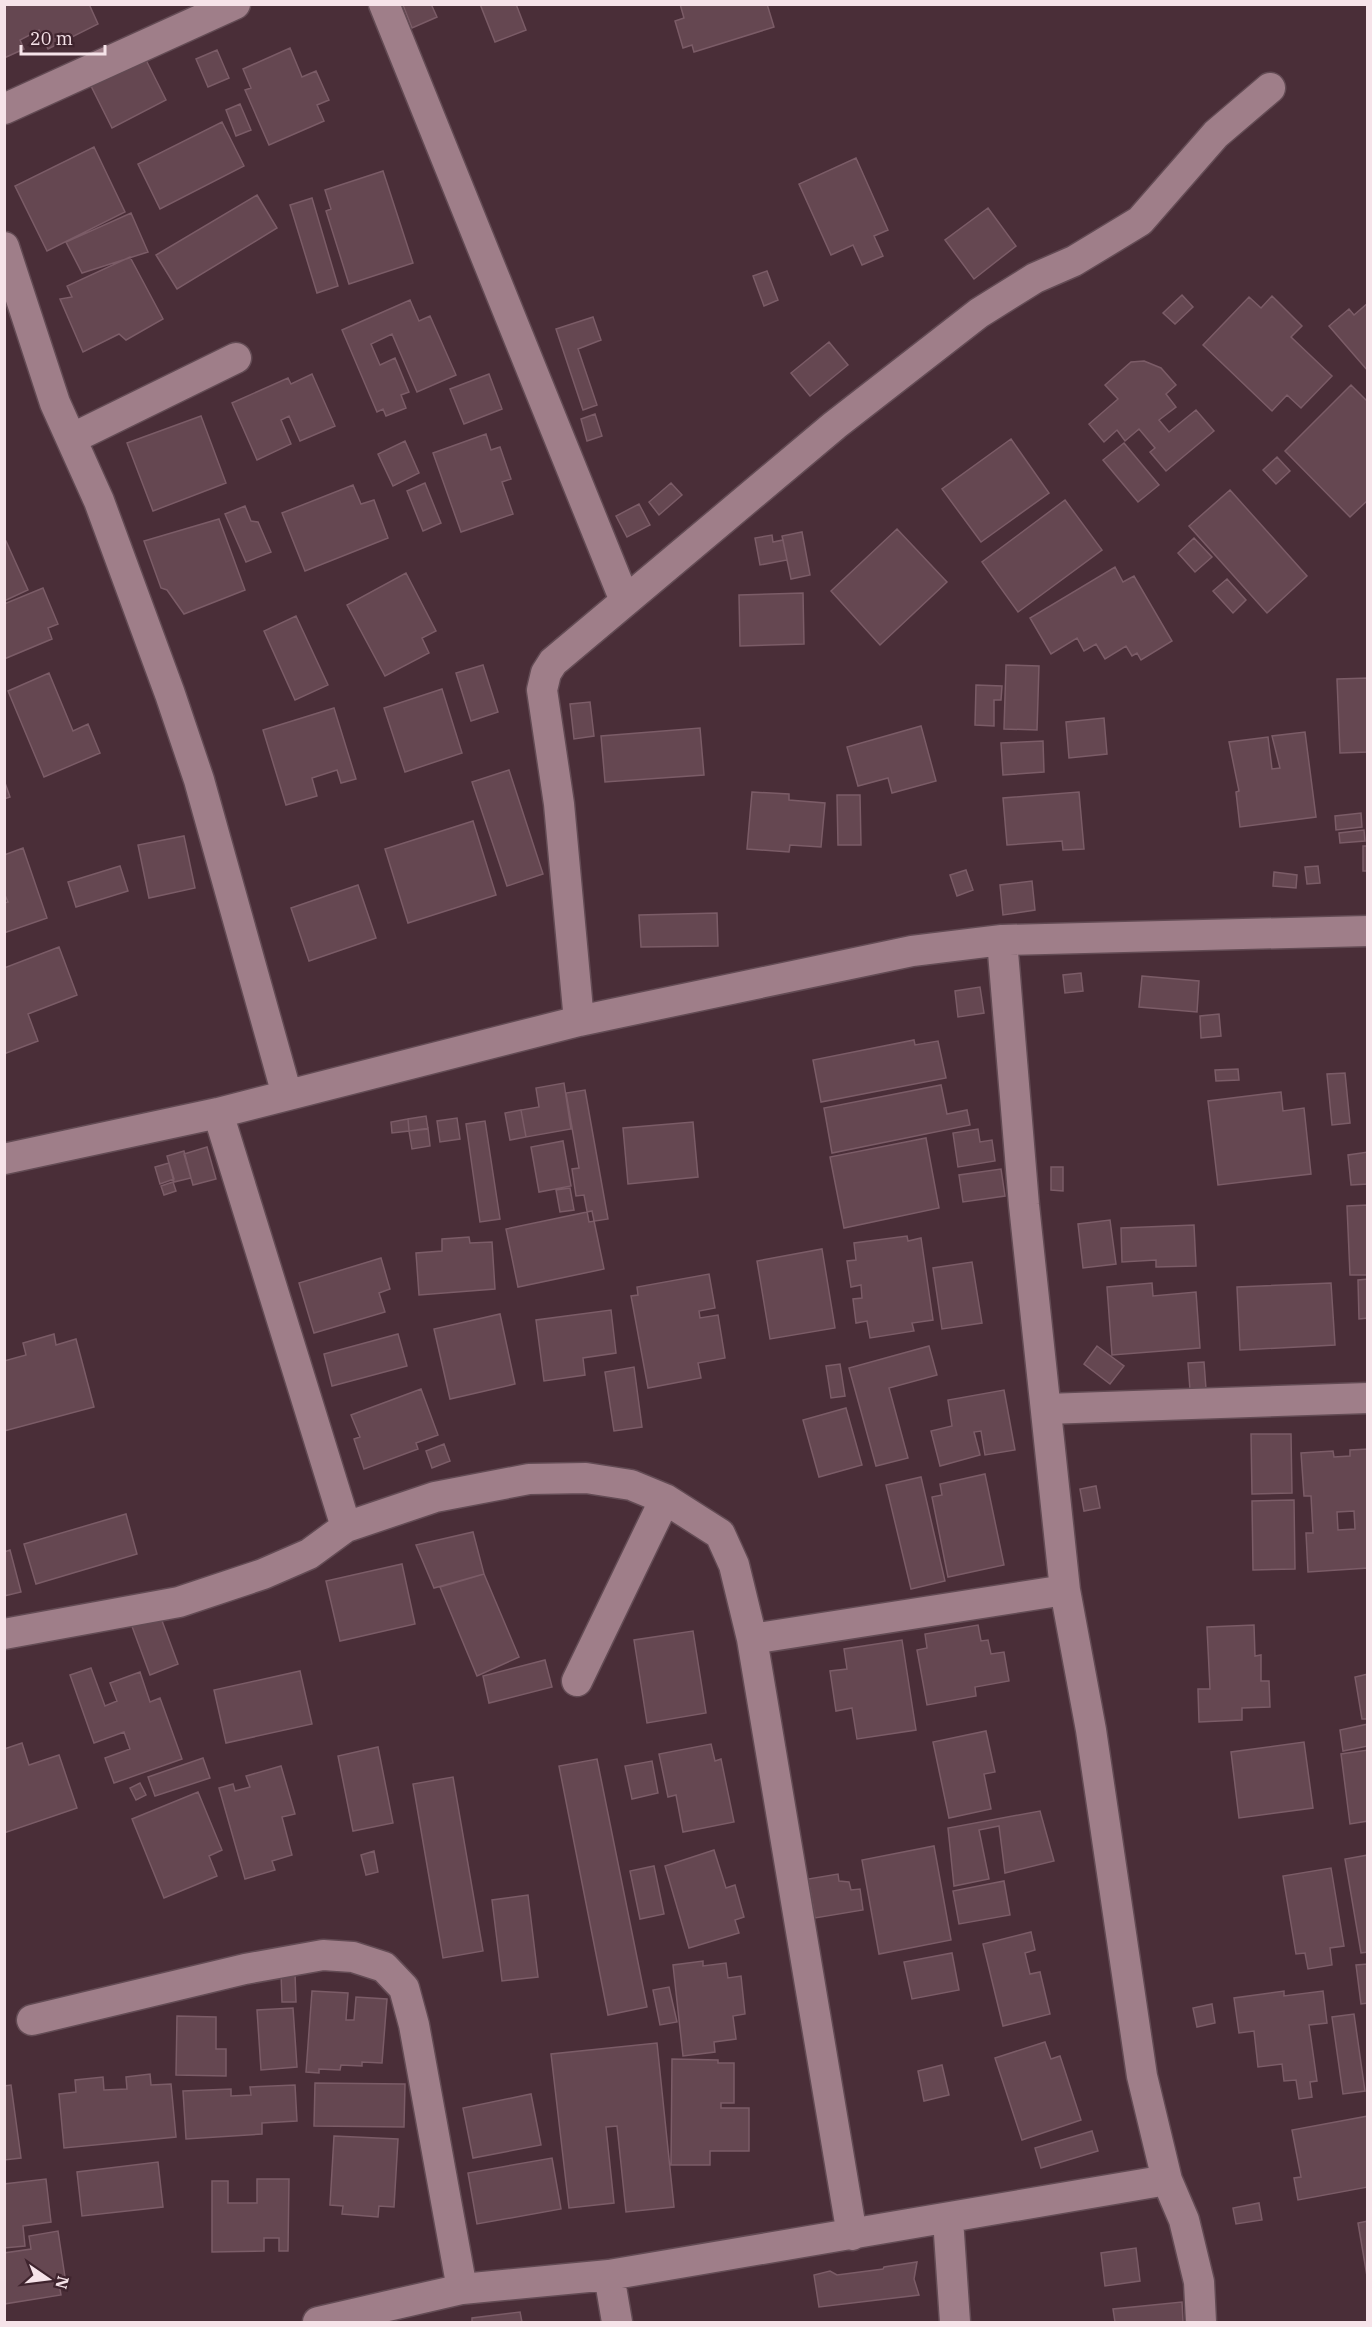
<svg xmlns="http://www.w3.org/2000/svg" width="1372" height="2327" font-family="'IBM Plex Serif',serif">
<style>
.building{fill:#654751;stroke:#7b5c67;stroke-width:1.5;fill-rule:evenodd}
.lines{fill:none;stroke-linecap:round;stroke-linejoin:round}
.minor-casing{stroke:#634b54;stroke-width:33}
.minor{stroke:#9f7e89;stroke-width:30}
</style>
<rect width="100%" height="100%" fill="#4a2e38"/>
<path class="building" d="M4,4h85l9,20 -50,25 -9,-19 -19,10 4,9 -20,9z
M431,4l6,13 -25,11 -9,-23z
M480,4h36l10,26 -31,12z
M680,4h87l7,23 -80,25 -2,-7 -9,3 -8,-27 9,-3z
M290,48l12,29 14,-6 13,29 -12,5 7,16 -55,24 -24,-55 6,-2 -8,-19z
M217,50l12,28 -21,9 -12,-28z
M144,56l22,44 -54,28 -22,-44z
M240,104l11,26 -15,6 -10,-26z
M222,122l22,44 -84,43 -22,-45z
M94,147l31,65 -78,39 -32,-65z
M856,158l32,72 -14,6 9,20 -21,9 -9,-20 -22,10 -32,-71z
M383,171l30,92 -64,21 -23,-73 5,-2 -6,-19z
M257,195l20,33 -100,61 -21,-34z
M312,198l26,88 -21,7 -27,-88z
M988,208l28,38 -42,33 -29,-39z
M131,213l17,39 -66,21 -16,-31z
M130,257l33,62 -37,21 -7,-6 -36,18 -23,-53 12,-2 -5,-11z
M767,271l11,29 -14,6 -11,-30z
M1182,295l11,12 -18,17 -12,-11z
M1272,296l30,30 -11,11 41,39 -31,32 -14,-13 -15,16 -69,-66 46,-48 12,11z
M410,300l9,21 11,-5 26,59 -39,17 -25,-58 -21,10 9,21 15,-7 14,34 -8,3 5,13 -20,8 -3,-7 -6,3 -35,-82z
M1368,303v68l-39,-45 20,-17 5,6z
M593,317l8,23 -23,9 19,56 -14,5 -27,-81z
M829,342l19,23 -38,31 -19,-23z
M1144,361l17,7 15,17 -10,9 10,13 -17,13 10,12 27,-22 18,21 -48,40 -16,-19 5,-4 -16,-19 -14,12 -8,-11 -13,12 -15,-18 29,-25 -13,-14 26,-23z
M312,374l23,52 -35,15 -11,-25 -8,4 10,24 -34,16 -25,-57 56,-25 3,6z
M489,374l13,35 -38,15 -14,-35z
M1351,385l17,17v98l-18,17 -65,-66z
M595,414l7,22 -15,5 -6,-22z
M201,416l25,67 -73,28 -26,-68z
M486,434l5,16 9,-3 11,32 -9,3 11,32 -52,18 -28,-79z
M1011,439l38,54 -68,49 -39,-53z
M405,441l14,32 -26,13 -15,-32z
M1124,443l35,42 -21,17 -35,-42z
M1277,457l13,14 -14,13 -13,-14z
M425,483l16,40 -18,8 -16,-40z
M671,483l11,12 -23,20 -10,-13z
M353,485l8,19 13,-4 14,38 -83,33 -23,-58z
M1230,490l77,86 -40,37 -78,-87z
M1065,500l37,50 -84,62 -36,-50z
M639,504l11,21 -23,12 -11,-21z
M245,506l6,15 7,1 13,30 -25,10 -21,-48z
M219,519l26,71 -61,24 -17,-24 -6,-2 -17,-47z
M897,529l50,53 -67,63 -49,-54z
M802,532l8,43 -19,4 -9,-43z
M772,535l1,7 10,-2 4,20 -27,5 -5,-27z
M1194,538l18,19 -17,15 -17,-19z
M6,541l22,49 -24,11v-59z
M1115,567l8,15 11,-6 38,65 -31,19 -4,-7 -5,3 -6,-10 -21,13 -9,-15 -12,7 -7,-13 -26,16 -21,-36z
M406,573l30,58 -14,7 7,15 -44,23 -38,-71z
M1227,579l19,21 -13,13 -20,-22z
M43,588l15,36 -10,4 4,11 -48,20v-55z
M803,593l1,51 -64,2 -1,-51z
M296,616l32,69 -33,15 -31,-69z
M483,665l15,47 -27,9 -15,-48z
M1006,665l33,1 -2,64 -33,-1z
M49,673l24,58 15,-7 12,29 -56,24 -36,-86z
M1368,678v74l-28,1 -3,-74z
M976,685l26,1 -1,14h-7v26l-19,-1z
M442,689l20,64 -57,19 -21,-64z
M590,702l4,34 -20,3 -4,-35z
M334,708l22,71 -15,4 -4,-13 -25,8 5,18 -31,9 -23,-75z
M1104,718l3,36 -38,4 -3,-36z
M921,726l15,55 -44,12 -4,-15 -30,8 -11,-39z
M700,728l4,47 -99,7 -4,-46z
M1305,732l11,85 -76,10 -4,-35 3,-1 -10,-49 39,-5 4,32 8,-1 -8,-32z
M1043,741l1,31 -41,3 -2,-32z
M509,770l34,104 -36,12 -35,-104z
M4,780l6,17 -6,2z
M752,792l37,2v6l36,3 -4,44 -31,-2 -1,7 -42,-3z
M1079,792l5,57 -21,1 -1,-9 -55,4 -4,-47z
M837,795h23l1,50h-23z
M1361,813l1,14 -26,3 -1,-14z
M473,821l23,74 -88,28 -23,-74z
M1364,830l1,11 -25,2 -1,-10z
M184,836l11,52 -46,10 -11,-53z
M1363,846h5v25h-5z
M23,848l24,70 -43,15v-30l4,-1 -4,-9v-38z
M120,866l8,25 -52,16 -8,-25z
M1318,866l2,17 -13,1 -2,-17z
M966,870l7,20 -16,6 -7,-21z
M1274,872l23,3 -1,13 -23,-2z
M1032,881l3,29 -32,5 -3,-30z
M358,885l18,53 -67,23 -18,-53z
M717,913l1,33 -77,1 -2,-32z
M59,947l18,48 -49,19 10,27 -34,13v-86z
M1081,973l2,18 -18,2 -2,-18z
M1142,976l57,5 -2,31 -58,-5z
M980,987l4,26 -26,4 -3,-26z
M1219,1014l2,22 -20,2 -1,-22z
M914,1040l1,5 23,-4 8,37 -125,24 -8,-42z
M1238,1069l1,11 -23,1 -1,-11z
M1345,1073l5,50 -18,2 -5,-51z
M564,1083l7,46 -45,8 -5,-27 18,-3 -3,-19z
M941,1085l6,29 20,-4 3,15 -138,28 -8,-45z
M585,1090l23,129 -19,3 -5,-27 -8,1 -4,-27 7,-1 -13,-75z
M1281,1092l2,19 21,-3 7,66 -93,11 -10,-84z
M521,1110l5,27 -16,3 -5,-27z
M426,1116l2,13 -19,2 -1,-12z
M457,1118l3,21 -20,3 -3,-21z
M408,1119l1,12 -17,2 -1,-11z
M485,1121l15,98 -20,3 -14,-98z
M693,1122l5,55 -70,7 -5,-56z
M428,1128l2,18 -18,3 -3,-18z
M978,1129l2,13 12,-2 3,21 -37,6 -5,-34z
M926,1138l13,70 -95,20 -14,-71z
M563,1141l8,45 -32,6 -8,-45z
M207,1147l9,32 -23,6 -9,-31z
M184,1151l7,27 -17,4 -7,-26z
M1368,1152v32l-17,1 -3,-30z
M169,1163l5,16 -14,5 -5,-17z
M1051,1167h12v24l-12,-1z
M1001,1169l4,27 -42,6 -4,-27z
M173,1182l3,9 -12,4 -3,-9z
M570,1188l4,22 -14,2 -4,-22z
M1368,1205v70h-18l-3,-69z
M592,1211l12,58 -86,18 -12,-58z
M1110,1220l6,44 -33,4 -5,-44z
M1194,1225l2,41 -40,1v-7l-34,2 -1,-34z
M907,1236l1,5 13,-3 12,82 -21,3 2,8 -44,7 -3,-17 -11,2 -3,-24 9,-1 -1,-13 -10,2 -4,-26 9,-1 -2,-17z
M469,1237l1,6 22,-1 3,47 -76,6 -3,-42 26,-2v-12z
M822,1249l13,79 -65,11 -13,-78z
M381,1258l9,31 -11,4 6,19 -71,21 -15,-50z
M972,1262l10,61 -40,6 -9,-61z
M709,1274l6,34 -16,3 1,7 18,-3 7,43 -27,5 3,15 -53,10 -17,-92 7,-1 -1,-8z
M1368,1279v39l-9,1 -1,-39z
M1152,1283l1,13 43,-4 4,56 -88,7 -5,-68z
M1331,1283l4,62 -95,5 -3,-63z
M611,1310l5,43 -33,5 2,17 -41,6 -8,-61z
M500,1314l15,70 -65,15 -16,-70z
M54,1334l2,11 20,-6 18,68 -90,24v-70l22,-6 -3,-12z
M398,1334l9,32 -75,20 -8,-32z
M929,1346l8,29 -48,13 19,70 -32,8 -27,-98z
M1097,1346l27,20 -14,18 -26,-20z
M1204,1362l2,27 -16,1 -2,-27z
M840,1364l5,32 -14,2 -5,-32z
M634,1367l8,60 -28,4 -9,-59z
M421,1389l17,46 -22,8 2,6 -54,20 -10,-30 6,-2 -9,-22z
M1004,1390l11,60 -30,5 -4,-24 -7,1 6,23 -40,11 -9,-35 21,-5 -4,-26z
M846,1408l16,57 -43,12 -16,-57z
M1251,1434h40l1,59 -40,1z
M444,1444l6,17 -18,7 -6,-17z
M1368,1449v119l-60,4 -2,-39h7l-2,-37h-7l-3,-43 32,-2 1,6 16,-1v-6zM1354,1511l1,18 -17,1 -1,-18z
M985,1474l19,91 -56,12 -16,-80 10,-2 -2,-11z
M921,1477l24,104 -34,8 -25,-104z
M1096,1486l4,22 -16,3 -4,-22z
M1294,1500l1,69 -42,1 -1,-69z
M126,1514l11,40 -101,30 -12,-40z
M473,1532l11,42 -50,14 -18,-43z
M10,1550l11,42 -17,4v-44z
M402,1564l13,60 -75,17 -14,-60z
M484,1574l35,83 -42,19 -37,-89z
M158,1610l20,54 -28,11 -20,-54z
M978,1625l3,16 7,-1 3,14 13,-2 5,29 -34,6 1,9 -49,9 -10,-55 10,-2 -2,-14z
M1254,1625l1,31 6,-1v26h8l1,26 -28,1v12l-43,2 -1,-33h12l-3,-62z
M693,1631l13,82 -59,10 -13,-83z
M902,1640l14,90 -59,9 -5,-31 -16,3 -6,-40 17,-2 -3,-20z
M545,1660l7,27 -63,16 -6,-27z
M91,1668l14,38 12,-5 -7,-18 30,-11 10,30 10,-4 22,61 -68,24 -9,-25 25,-9 -6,-17 -30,11 -24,-68z
M300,1671l12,53 -86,19 -12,-53z
M1368,1674v45h-6l-7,-42z
M1368,1724v22l-25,5 -3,-21z
M986,1731l9,41 -11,2 7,35 -42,9 -16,-76z
M1304,1742l9,66 -74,10 -8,-66z
M22,1743l7,22 30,-10 18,53 -73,25v-84z
M711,1744l4,17 6,-2 13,63 -51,10 -7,-37 -8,2 -9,-43z
M378,1747l15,76 -40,8 -15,-75z
M1368,1750v71l-18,3 -9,-70z
M203,1758l7,20 -55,18 -7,-19z
M597,1759l50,248 -39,8 -49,-249z
M652,1761l6,32 -26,6 -7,-33z
M281,1766l14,48 -13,3 10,38 -20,6 3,9 -30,9 -26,-91 14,-4 2,7 15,-4 -4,-11z
M453,1777l30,174 -40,7 -30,-174z
M140,1783l6,12 -10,5 -6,-12z
M198,1792l24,58 -13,6 8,20 -53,22 -32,-79z
M1040,1811l14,50 -49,12 -6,-47 -20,4 10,49 -35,7 -6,-58z
M934,1846l17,94 -72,14 -17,-94z
M714,1850l12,38 9,-3 9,32 -9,3 4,13 -50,15 -24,-82z
M374,1851l4,21 -12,3 -5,-20z
M1368,1855v97l-7,1 -16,-94z
M654,1866l10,48 -24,5 -10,-48z
M1331,1868l13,78 -14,2 2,17 -24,4 -3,-16 -9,1 -13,-78z
M838,1874l1,7 10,1 2,8 9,-1 3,21 -48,8 -7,-39z
M1004,1881l6,34 -51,9 -6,-33z
M528,1895l10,82 -36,4 -10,-81z
M1031,1932l4,18 -10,3 5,21 10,-2 10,42 -47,12 -20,-82z
M952,1953l7,37 -47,9 -8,-37z
M703,1961v5l23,-3 2,15 13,-2 4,38 -12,2 3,23 -22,3 1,10 -32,4 -10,-91z
M1368,1964v39l-7,1 -5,-39z
M295,1972l1,30h-14l-1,-29z
M669,1987l8,35 -17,3 -7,-35z
M312,1991l36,2 -2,27h8l2,-23 31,2 -5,64 -20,-1v4l-21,-1 -1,5 -21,-1v4l-13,-1z
M1284,1991v5l39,-5 4,32 -18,2 8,56 -7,1 2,15 -13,2 -3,-19 -12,1 -2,-17 -24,3 -4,-36 -15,2 -5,-35z
M1212,2004l3,19 -18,4 -4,-19z
M293,2008l4,59 -36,3 -4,-60z
M1354,2014l11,77 -22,3 -11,-77z
M177,2016l39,1v32h10v27l-50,-1z
M1045,2042l6,17 9,-3 21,64 -59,20 -27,-82z
M657,2043l17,164 -48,5 -9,-86 -11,1 8,76 -45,5 -18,-154z
M672,2059l46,1v3h16v40h-13v5h28v43h-39v14h-39z
M942,2065l7,30 -25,6 -6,-30z
M150,2074l1,11 20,-1 5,53 -112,11 -5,-54 17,-2 -1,-12 28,-3 1,13 23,-1 -1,-12z
M315,2083l90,1 -1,43 -90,-1z
M11,2085l10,73 -17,2v-74z
M295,2085l2,36 -35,2v11l-76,5 -3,-48 48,-2v7l20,-1 -1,-8z
M531,2094l10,51 -68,13 -10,-50z
M1368,2116v71l-70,13 -4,-22 7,-1 -9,-47z
M1092,2131l6,20 -57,17 -6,-20z
M334,2136l64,3 -4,68 -15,-1 -1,11 -36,-3 1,-8 -13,-1z
M552,2158l9,51 -84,15 -9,-51z
M158,2162l5,45 -81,9 -5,-44z
M46,2179l5,43 -28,4 2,20 -21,2v-64z
M257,2179h32l-1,72h-9v-13h-15v13l-52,1v-71h16v22h29z
M1259,2203l3,17 -26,4 -3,-16z
M1368,2221v61l-10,-59z
M58,2231l7,46 -7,1 3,17 -57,9v-51l27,-4 -2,-13z
M1136,2248l4,33 -35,5 -4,-33z
M917,2262l-3,17 5,16 -100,12 -5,-32 16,-4 7,4 46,-6 1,-2z
M1182,2302l1,20h-68l-2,-13z
M520,2312l2,10h-50v-4z"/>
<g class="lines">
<g class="minor-casing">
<path id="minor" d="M384,4l241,597
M4,109l231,-105
M4,247l51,156 44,98 71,193 29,86 88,315
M73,438l163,-80
M1002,940l22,265 41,385 26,140 51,346 25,104 17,40 15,62 2,40
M579,1021l-20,-217 -17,-114 4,-17 7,-11 282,-237 144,-112 56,-35 39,-17 66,-40 76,-87 54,-46
M218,1113l128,414
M4,1159l214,-46 361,-92 333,-70 90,-11 366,-9
M1046,1409l322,-11
M4,1634l175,-32 84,-28 46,-20 37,-27 89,-30 94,-18 57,-1 45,7 34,14 55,35 14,31 18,74 100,596
M752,1639l313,-49
M577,1681l88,-182
M32,2020l213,-51 78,-14 30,2 31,10 20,21 10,37 48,264
M948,2219l7,103
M609,2275l8,47
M318,2322l144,-33 147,-14 558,-95"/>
</g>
<use href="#minor" class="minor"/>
</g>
<rect width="1372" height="2327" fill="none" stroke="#f6e3e9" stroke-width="12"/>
<g transform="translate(48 2279) rotate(104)" stroke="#3f242e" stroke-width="4.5" paint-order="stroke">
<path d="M0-4.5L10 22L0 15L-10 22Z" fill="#f6e3e9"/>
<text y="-9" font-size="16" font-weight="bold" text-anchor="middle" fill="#f6e3e9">N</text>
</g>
<path d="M21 45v9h84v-9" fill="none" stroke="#f6e3e9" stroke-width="3"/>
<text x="30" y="45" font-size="18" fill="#f6e3e9" stroke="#3f242e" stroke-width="4.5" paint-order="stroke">20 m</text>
</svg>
